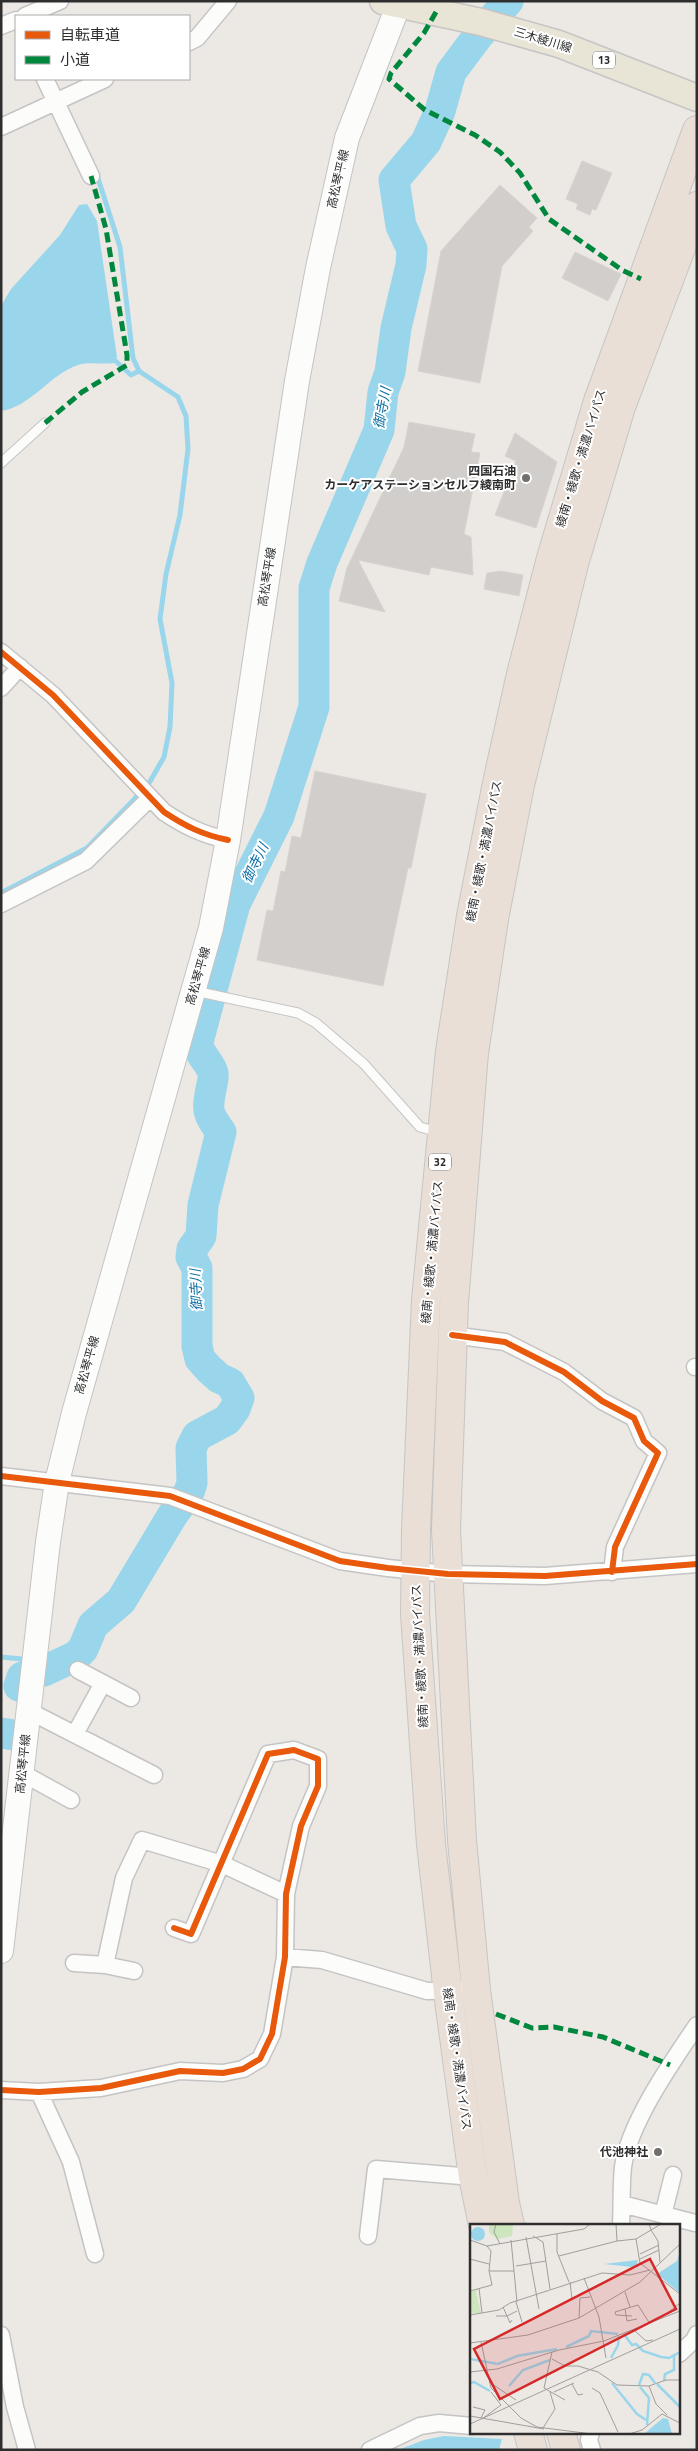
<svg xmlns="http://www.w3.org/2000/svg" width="698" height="2451" font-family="'Titillium Web','Noto Sans JP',sans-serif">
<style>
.water{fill:#99d6ec}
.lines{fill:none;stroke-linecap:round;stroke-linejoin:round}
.stream{stroke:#99d6ec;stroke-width:5}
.river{stroke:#99d6ec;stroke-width:31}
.building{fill:#d1cecb;stroke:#d7d4d0}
.lane-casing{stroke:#c5c4c5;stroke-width:11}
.street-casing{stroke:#c5c4c5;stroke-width:19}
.secondary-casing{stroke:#c5c4c5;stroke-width:26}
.primary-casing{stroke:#c6c5c4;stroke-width:29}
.highway-casing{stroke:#c6c5c4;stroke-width:30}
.lane{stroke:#fcfcfb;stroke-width:9}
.street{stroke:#fcfcfb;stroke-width:16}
.secondary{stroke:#fcfcfb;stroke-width:24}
.primary{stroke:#e8e4d6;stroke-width:26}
.highway{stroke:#eadfd6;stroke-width:28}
.quiet{stroke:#00873e;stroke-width:5;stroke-dasharray:10 5;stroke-linecap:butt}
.cycleway-casing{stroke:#fff;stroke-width:9}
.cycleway{stroke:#e8590c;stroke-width:6}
.poi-dot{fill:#706f6e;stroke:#fff;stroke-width:2}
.labels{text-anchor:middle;stroke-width:4;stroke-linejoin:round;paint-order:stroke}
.shield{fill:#fff;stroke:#6d6d6d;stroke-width:1}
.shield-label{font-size:11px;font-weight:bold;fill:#2e2e2e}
.street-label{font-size:12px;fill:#2e2e2e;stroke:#fff}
.poi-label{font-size:12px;font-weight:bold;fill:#2e2e2e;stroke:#fff;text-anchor:end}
.water-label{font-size:14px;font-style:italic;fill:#0d6fa3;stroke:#fff}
.inset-river{fill:none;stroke:#99d6ec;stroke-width:2.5}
.inset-road{fill:none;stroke:#a09e9b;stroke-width:1}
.view{fill:#d62828;fill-opacity:0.15;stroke:#d62828;stroke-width:2.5}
.inset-edge{fill:none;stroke:#2e2e2e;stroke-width:2.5}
</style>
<rect width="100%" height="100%" fill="#ece8e4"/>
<path class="water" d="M87,204l10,17 20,136 -3,6c-11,2 -26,-2 -36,2 -28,9 -47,42 -77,46v-105l10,-17 49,-54 19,-30z
M444,2436l58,3 -3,11h-101l26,-10z"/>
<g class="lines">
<path class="stream" d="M110,356l21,19 8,-4
M1,893l86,-45 61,-63 16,-28 6,-30 2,-44 -12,-64 6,-45 14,-59 8,-66 -2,-33 -8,-19 -39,-26 -6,-13 -13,-111 -24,-75
M1,1657l21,2 -2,19"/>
<path class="river" d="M44,1671l32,-15 7,-7 10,-24 28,-24 51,-85 17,-24 3,-9 -1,-35 6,-12 30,-16 8,-11 4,-11 -9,-15 -11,-5 -10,-9 -9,-10 -3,-13v-78l-6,-11 1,-8 9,-13 2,-31 18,-73c-14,-19 -14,-21 -10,-43 1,-5 3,-11 2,-16 -3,-11 -15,-19 -15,-31l37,-138 44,-88 35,-109v-119l8,-25 57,-133 4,-38 7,-20 6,-44 15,-63 1,-16 -11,-23 -7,-46 32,-38 14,-31 11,-39 27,-36 30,-35
M19,1686l3,-9
M1,1733l13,2"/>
</g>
<path class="building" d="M582,161l30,12 -16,37 -4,-1 -2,6 -14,-6 2,-5 -12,-5z
M500,185l37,33 -8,9 4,4 -31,35 -22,117 -62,-12 23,-120z
M575,252l46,22 -13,27 -46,-23z
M409,422l66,12 -4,18 9,1 -16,81 7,3 2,38 -42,-8 -2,8 -71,-15 27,52 -46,-11 8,-33 57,-121z
M515,433l42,29 -21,66 -41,-13 21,-54 -11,-5z
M501,571l22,4 -4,21 -35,-7 3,-16z
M315,771l111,23 -15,74h-3l-25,118 -126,-26 10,-50 6,1 8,-40 4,1 7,-36 9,2z"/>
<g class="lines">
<g class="lane-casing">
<path id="lane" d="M1,463l44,-40
M195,991l103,22 18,10 48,41 56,63 18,5"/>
</g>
<g class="street-casing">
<path id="street" d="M25,16l35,-15
M1,26l15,-6
M189,42l8,-4 31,-37
M45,79l46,97
M1,127l104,-48
M1,652l52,43 111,117c21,14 39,23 64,28
M1,688l19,-21
M1,904l85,-43 64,-63
M452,1335l53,7 59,30 38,29 32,17 10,23 14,12 -43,94 -3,25
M695,1367h2
M1,1476l169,20 170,65 48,7 60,6 97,2 152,-12
M78,1670l53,28
M29,1711l125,64
M75,1734l28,-51
M22,1773l49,27
M285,1957l37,3 105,31 49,-1
M74,1963l31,2 29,6
M105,1965l19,-87 18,-38 80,24 64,30
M1,2090l38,2 62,-4 79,-17 43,2 20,-4 17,-10 12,-25 13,-77 1,-63 15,-68 17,-40v-27l-24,-9 -26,4 -77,180 -17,-6
M39,2092l32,70 24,92
M622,2204l73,19
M663,2215l10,-40
M621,2225c1,-19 0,-39 2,-58 6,-44 49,-105 74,-142
M368,2236l8,-67 97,8
M1,2335l14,72 12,43
M679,2354l15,-14 3,-6
M591,2432l-2,8 3,10
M370,2450l50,-24 19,-3 33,3"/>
</g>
<g class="secondary-casing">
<path id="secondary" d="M1,1951l47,-409 9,-60 17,-69 137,-485 17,-88 69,-459 21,-113 29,-130 53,-137"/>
</g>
<g class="primary-casing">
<path id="primary" d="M383,1l98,21 78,22 138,54"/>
</g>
<g class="highway-casing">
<path id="highway" d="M483,2225l-10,-48 -25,-184 -17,-149 -16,-230 1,-84 10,-230 24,-249 21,-135 26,-133 24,-109 30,-116 47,-157 99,-271
M510,2225l-5,-22 -29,-213 -14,-150 -16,-310 8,-227 20,-250 20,-134 26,-134 54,-221 47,-157 76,-201
M528,2432l5,18
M561,2432l5,18"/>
</g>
<use href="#lane" class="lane"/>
<use href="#street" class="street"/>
<use href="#secondary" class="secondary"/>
<use href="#primary" class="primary"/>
<use href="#highway" class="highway"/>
<path class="quiet" d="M436,12l-12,21 -33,40 -2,6 36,31 50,25 25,17 20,21 29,46 73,51 19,9
M45,423l37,-31 45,-27v-10l-21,-126 -15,-53
M496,2014l36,14 22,-1 49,10 67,28"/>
<g class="cycleway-casing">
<path id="cycleway" d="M1,652l52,43 111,117c21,14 39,23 64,28
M452,1335l53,7 59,30 38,29 32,17 10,23 14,12 -43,94 -3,25
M1,1476l169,20 170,65 48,7 60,6 97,2 152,-12
M1,2090l38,2 62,-4 79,-17 43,2 20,-4 17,-10 12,-25 13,-77 1,-63 15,-68 17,-40v-27l-24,-9 -26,4 -77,180 -17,-6"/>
</g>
<use href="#cycleway" class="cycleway"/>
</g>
<g class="poi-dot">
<circle cx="526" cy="478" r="5"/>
<circle cx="658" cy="2152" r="5"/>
</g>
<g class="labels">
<g class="shield">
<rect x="593" y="51.5" width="22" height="17" rx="4"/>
<rect x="429" y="1153.5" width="22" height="17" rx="4"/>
</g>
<g class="shield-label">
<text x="604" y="64">13</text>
<text x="440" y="1166">32</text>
</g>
<g class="street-label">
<text transform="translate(543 40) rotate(17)" y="4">三木綾川線</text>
<text transform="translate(338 179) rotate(-77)" y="4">高松琴平線</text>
<text transform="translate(581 458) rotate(-73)" y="4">綾南・綾歌・満濃バイパス</text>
<text transform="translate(267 577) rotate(-81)" y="4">高松琴平線</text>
<text transform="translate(484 851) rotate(-79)" y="4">綾南・綾歌・満濃バイパス</text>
<text transform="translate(198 976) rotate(-74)" y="4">高松琴平線</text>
<text transform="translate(432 1252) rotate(-85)" y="4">綾南・綾歌・満濃バイパス</text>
<text transform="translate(87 1365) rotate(-74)" y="4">高松琴平線</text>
<text transform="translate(420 1656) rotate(-93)" y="4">綾南・綾歌・満濃バイパス</text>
<text transform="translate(23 1764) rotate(-84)" y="4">高松琴平線</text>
<text transform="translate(457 2059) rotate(82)" y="4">綾南・綾歌・満濃バイパス</text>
</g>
<g class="poi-label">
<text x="516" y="475">四国石油<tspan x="516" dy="14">カーケアステーションセルフ綾南町</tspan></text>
<text x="648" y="2156">代池神社</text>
</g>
<g class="water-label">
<text transform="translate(382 408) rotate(-80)" y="5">御寺川</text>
<text transform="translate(255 863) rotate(-64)" y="5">御寺川</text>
<text transform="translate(196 1290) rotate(-93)" y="5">御寺川</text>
</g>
</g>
<g transform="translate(470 2224)">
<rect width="210" height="210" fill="#ece8e4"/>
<path d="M19,0h24l-1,12 -15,3 -8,-7zM8,65l-2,3 5,21h-11v-21z" fill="#cee6be"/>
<path d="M1 10a7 7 0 1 1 14 0a7 7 0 1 1-14 0ZM210,27v42l-23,-19 20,-13zM168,36l-1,5 -5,2 -28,-3zM193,194l5,1 4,15h-28z" fill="#99d6ec"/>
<path class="inset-river" d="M154,110l8,11 4,-1 7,7 18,6 8,1 11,-6M96,123l23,-11 2,-5 27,3M141,134l7,-13 1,-9M0,135l28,5 19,-8 40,-7M194,157l1,-7 9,-4v-15M0,159l4,-1 16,9M142,159l25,31 9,6M187,160l23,23M169,161l4,-11 6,1 6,8M39,162l14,-16 27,-10M170,163l9,11 -2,27"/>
<path class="inset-road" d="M26,0l-2,8 6,12M146,0l1,17 19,-2 4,24 40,31M87,10v18l12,30M63,12l10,6 7,47M56,13l13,72M166,15l15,-9 -2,-6M0,16l17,6 97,-17 6,-5M41,16l6,62M170,30l19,-9M89,32l58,-15M0,35l19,5M170,35l19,-9M190,38l-2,-21 -7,-11 10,-6M46,42l30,-5M19,47h25M114,54l15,39 7,41M100,58l2,17M9,64l3,25M0,67l22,-6 -3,-14 2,-20 -4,-5M155,68l5,15M46,78l6,20M33,83l4,9 10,-5M155,85l2,12 10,-2M0,91l29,-5 11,-7 92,-30 28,2 20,-5M195,91l15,-12M26,92h11l3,7 2,-3M162,92l-16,-1 -1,-3 23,-7 12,19M109,94l1,-20 10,-1M164,106l12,11 7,-1M11,118l10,46 30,30 16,9 55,7M0,119l58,-8 51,-17 61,-36 40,-38M82,128l-8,36 21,12M82,135l13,7h13l20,6 19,13 32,1 17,-6h14M0,148l27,-3 62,-19 45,-9 76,-30M19,158l27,18M102,160l6,11 5,-1M179,162l7,18 11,11M122,164l8,5 18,39M84,168l20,-9M3,183l12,3 -4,8M0,192l74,13M12,195l19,-14 -10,-13M0,200l210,-95M73,204l12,-19 -5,-17M159,210l13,-4 20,-16 18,9"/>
<path class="view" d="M180,35l26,50 -176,90 -26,-50z"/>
<rect width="210" height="210" class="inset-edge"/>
</g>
<rect width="698" height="2451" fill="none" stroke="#2e2e2e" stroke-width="5"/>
<rect x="15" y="15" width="175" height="65" fill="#ffffff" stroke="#ababab"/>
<rect x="25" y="31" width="25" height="8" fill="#e8590c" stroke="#ababab"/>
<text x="60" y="40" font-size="15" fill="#2e2e2e">自転車道</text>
<rect x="25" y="56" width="25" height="8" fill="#00873e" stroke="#ababab"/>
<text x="60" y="65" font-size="15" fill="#2e2e2e">小道</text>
</svg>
